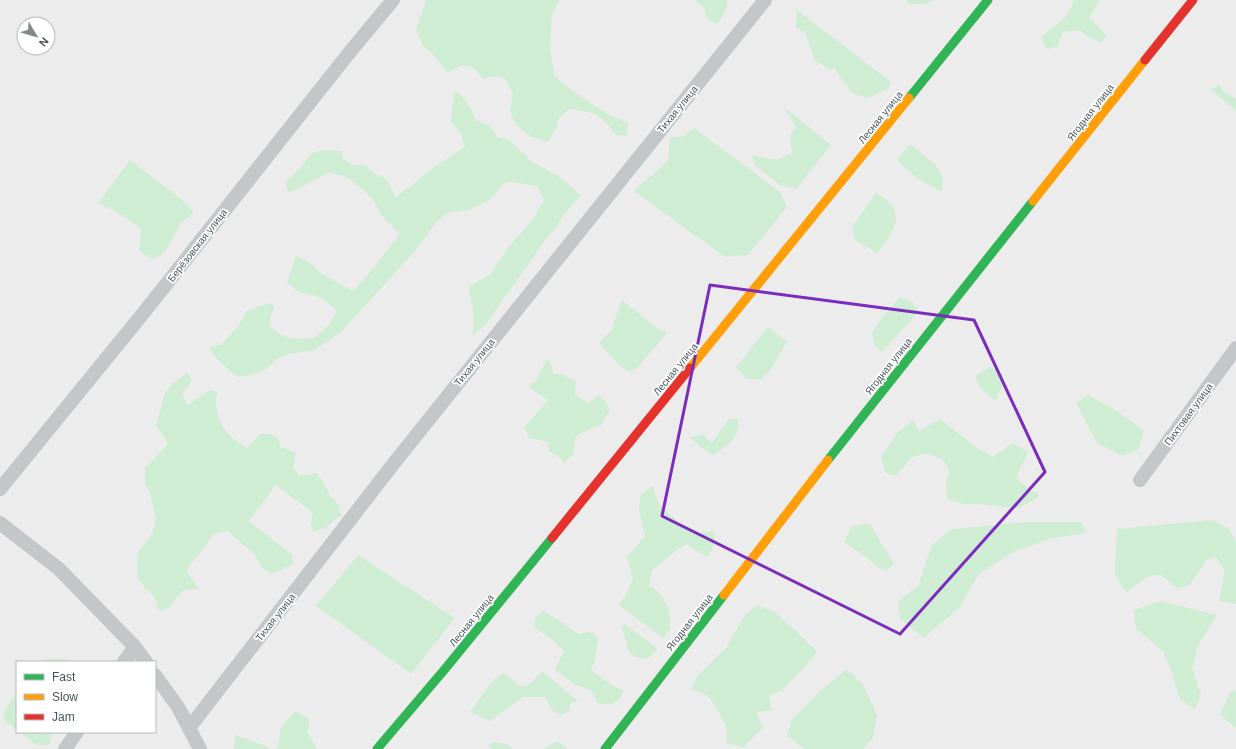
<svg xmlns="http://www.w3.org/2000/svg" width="1236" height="749" font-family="Arial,sans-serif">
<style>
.green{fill:#cfedd3}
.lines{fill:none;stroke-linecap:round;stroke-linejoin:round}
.street{stroke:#c3c7c8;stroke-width:14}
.fast{stroke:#30b455;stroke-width:9}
.slow{stroke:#ff9f0a;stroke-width:9}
.jam{stroke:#e5322d;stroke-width:9}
.marked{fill:none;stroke:#7b2cbf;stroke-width:3;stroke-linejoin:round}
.labels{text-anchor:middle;stroke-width:3.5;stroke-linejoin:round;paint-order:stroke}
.street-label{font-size:10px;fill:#445458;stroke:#fff}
</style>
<rect width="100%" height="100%" fill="#edecec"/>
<path class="green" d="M426,0h134l-8,13 -2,32 4,31c23,18 47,37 74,47l-1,12 -10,1c-16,-22 -22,-24 -48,-27l-10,9 -3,10 -8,14 -18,-6 -14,-11 -6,-14 3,-17 -9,-17 -10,-1 -10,3 -12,-12 -10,-2 -14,8 -16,-20 -9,-7 -7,-16z
M695,0h32v8l-10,17 -10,-7 -3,-10z
M906,0h27c-7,6 -16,4 -25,4z
M1074,0h26l-11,18 18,17 -6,8 -11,-5 -10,-8 -17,2 -6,15 -10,2 -7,-12 15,-11 13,-12z
M797,10l94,72 -3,7 -21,9 -15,-5 -18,-25 -5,2 -14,-10 -10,-27 -9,-6z
M1219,84l3,6 14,9v12c-7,-8 -17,-13 -25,-21z
M454,91l7,4 10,14 5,11 14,6 8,12 9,1 12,10 13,13 26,14 23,19 -17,19 -9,15 -9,10 -60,85 -14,12c3,-18 1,-32 -4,-49l22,-12 16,-25 26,-30 12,-20 -7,-14 -23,-4 -10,1 -14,17 -21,10 -20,2 -14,12 -21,28 -73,80 -26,18 -27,4 -11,5 -12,11 -15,5 -13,2 -23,-21 -5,-9 12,-2 19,-21 6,-13 24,-8 5,3 -4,8 -1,11c14,17 24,13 44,13l15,-13 8,-14 -17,-14 -21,-5 -12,-10 9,-26 14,7 12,11 31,17 13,-14 34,-43 -19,-19 -7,-14 -9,-10 -17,-13 -18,-6 -41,21 -4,-11 16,-15 11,-14 11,-3 19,1 1,8 10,6h13l6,7 14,7 10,18 24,-18 10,-9 35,-23 -4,-13 -10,-12z
M784,107l47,38 -35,44 -16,-4 -24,-18 -5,-12 26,5 15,-7 -2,-18 6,-8z
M694,128l86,64 7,15 -39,48 -23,2 -91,-66 14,-13 6,-4 14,-14 2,-23h12z
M910,144l26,21 7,13 -1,13c-18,-7 -32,-17 -45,-31z
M130,160l56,43 8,11 -12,8 -17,30 -12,7 -14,-8 2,-22 -17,-13 -26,-13z
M876,193c4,3 12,7 15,11 13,17 -3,36 -14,49l-22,-13 -3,-13z
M900,297l12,5 7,9 -37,41 -8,-7 -2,-12 11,-17z
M622,300l34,27 11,6 -30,35 -8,4c-13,-8 -21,-18 -30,-30l12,-11z
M768,327l19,15 -16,27 -10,11 -14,-1 -11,-12z
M546,359l5,5 2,10h8l15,7 -1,14 13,8 11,-8 7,7 4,7 -9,16 -11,4 -14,7 -3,18 -9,9 -5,-6 -10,-6 -1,-9 -19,-4 -5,-10 24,-28 -20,-13 9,-7z
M990,367l12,6 2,9 -9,19 -14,-12 -6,-13z
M187,373l5,7 -10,15 6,10 22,-15 7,2c-4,27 7,43 30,56l13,-14h11l7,4 3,9 15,6 -3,14 6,9 17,-3 8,10 6,13 7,6 5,14 -8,4 -8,8 -13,4 -2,-8 2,-11 -37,-28 -27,36 43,34 1,9 -21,10 -10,-6 -8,-14 -26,-23 -13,2 -29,38 13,18 -16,1 -15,18 -9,3 -4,-13 -5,-6 -5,-3 -8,-12 1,-25 14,-18 4,-14 -6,-27 -5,-9v-16l23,-24 -5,-9 -7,-9 9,-33 7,-9z
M1088,395c20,10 38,21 56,36l-5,18 -17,7 -25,-13 -21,-40z
M729,419h9c3,18 -10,26 -24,36l-11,-6 -14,-12 14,-2 9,8z
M940,419l36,28 17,10 20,-14 15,9 -12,26 24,18 -21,12 -41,-4h-14l-17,-5 -1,-14 3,-13 -5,-12 -18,-7 -15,5 -15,18 -10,-3 -5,-16 17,-25 15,-12 6,11z
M652,486l8,20 24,20 15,7 14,-2 2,10 -7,16 -22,-13 -17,12 -17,15 -3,15 9,5 9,14 3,11v13l-7,9 -44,-33 7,-10 7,-17 -6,-21 18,-21 -6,-25 1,-15z
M1212,520l17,9 7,12v63l-17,-3 6,-30 -9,-14 -10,3 -6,11 -12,15 -11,2 -16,-13 -13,1 -22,17 -11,-19 2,-45z
M1026,522h55l5,11 -34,5 -39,14 -34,22 -20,34 -35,30 -24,-19 -2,-18 20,-15 14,-41 20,-16z
M870,524l24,40 -7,7 -8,-3 -20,-16 -15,-10 8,-16z
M358,555l97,63 -44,56 -95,-68z
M1160,601l57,14 -19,31 -6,23 9,26 -6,14 -15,-9 -9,-30 -8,-19 -27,-22 -2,-19z
M757,605l18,7 23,21 19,19 -11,14 -25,25 -12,5 3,14 -16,2 7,16 -19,19 -17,-4v-15l-11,-21 -8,-11 -17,-7 7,-14 28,-27 18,-32z
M542,610l18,11 18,13 12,-2 8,5 -3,24 -4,9 22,16 11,5c-8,13 -10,15 -26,12l-7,-13 -15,-5 -21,-15 9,-19 -9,-9 -21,-15 1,-8z
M625,624l33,25 -9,9c-25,2 -19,-12 -28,-30z
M46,659h20l-1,3h-22z
M847,669l17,17 13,29 -4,23 -10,11h-59l-17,-14 5,-16 27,-27z
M542,671l36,30 -7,2 -2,8 -8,4 -8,-4 -8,-14h-22l-33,24 -20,-9 25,-34 9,-5 17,14 9,-3z
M1236,690v38l-16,-13 10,-23z
M17,691v24l-2,6 2,1v8l-12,-9 -1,-9z
M295,711l14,8 -1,14 9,16h-43l4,-2 3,-19z
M20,732h33l-4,13h-13z
M235,735l29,10 6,4h-36z
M557,741l10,8h-23l1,-1z
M493,742l14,2 6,5h-21l-4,-3z"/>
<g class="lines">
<path class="street" d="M1140,480l96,-132
M0,489l145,-178 204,-258 44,-53
M0,523l59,46 76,78 11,15
M124,662l11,-15
M155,675l23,32 22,42
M189,728l205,-265 371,-463
M65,749l12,-17"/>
<path class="fast" d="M909,98l79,-98
M828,460l205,-259
M377,749l68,-80 107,-131
M605,749l119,-154"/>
<path class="slow" d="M1033,201l112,-141
M690,368l219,-270
M724,595l104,-135"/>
<path class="jam" d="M1145,60l48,-60
M552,538l138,-170"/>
</g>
<path class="marked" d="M710,285l264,35 71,152 -145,162 -238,-118z"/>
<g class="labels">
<g class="street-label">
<text transform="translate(677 109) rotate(-51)" y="4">Тихая улица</text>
<text transform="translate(1090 112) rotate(-52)" y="4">Ягодная улица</text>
<text transform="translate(880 117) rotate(-51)" y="4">Лесная улица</text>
<text transform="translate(197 245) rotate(-52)" y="4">Берёзовская улица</text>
<text transform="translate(474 362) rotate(-51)" y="4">Тихая улица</text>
<text transform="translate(888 366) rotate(-52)" y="4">Ягодная улица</text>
<text transform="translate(675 369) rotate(-51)" y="4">Лесная улица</text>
<text transform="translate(1188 414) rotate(-54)" y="4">Пихтовая улица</text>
<text transform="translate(275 617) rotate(-52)" y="4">Тихая улица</text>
<text transform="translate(471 620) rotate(-51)" y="4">Лесная улица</text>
<text transform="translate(689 622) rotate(-52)" y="4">Ягодная улица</text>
</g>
</g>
<rect x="16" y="661" width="140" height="72" fill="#ffffff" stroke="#b4bbbc"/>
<rect x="24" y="674" width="20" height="6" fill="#30b455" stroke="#b4bbbc"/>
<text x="52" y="681" font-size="12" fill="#445458">Fast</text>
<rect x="24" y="694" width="20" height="6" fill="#ff9f0a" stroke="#b4bbbc"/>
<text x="52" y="701" font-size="12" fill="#445458">Slow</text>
<rect x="24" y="714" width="20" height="6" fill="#e5322d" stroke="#b4bbbc"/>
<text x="52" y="721" font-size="12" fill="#445458">Jam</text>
<g transform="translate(36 36) rotate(128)"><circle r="19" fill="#ffffff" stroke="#b4bbbc"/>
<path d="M0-3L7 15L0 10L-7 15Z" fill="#7f898c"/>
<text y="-6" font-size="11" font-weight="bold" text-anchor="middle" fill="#445458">N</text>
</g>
</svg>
